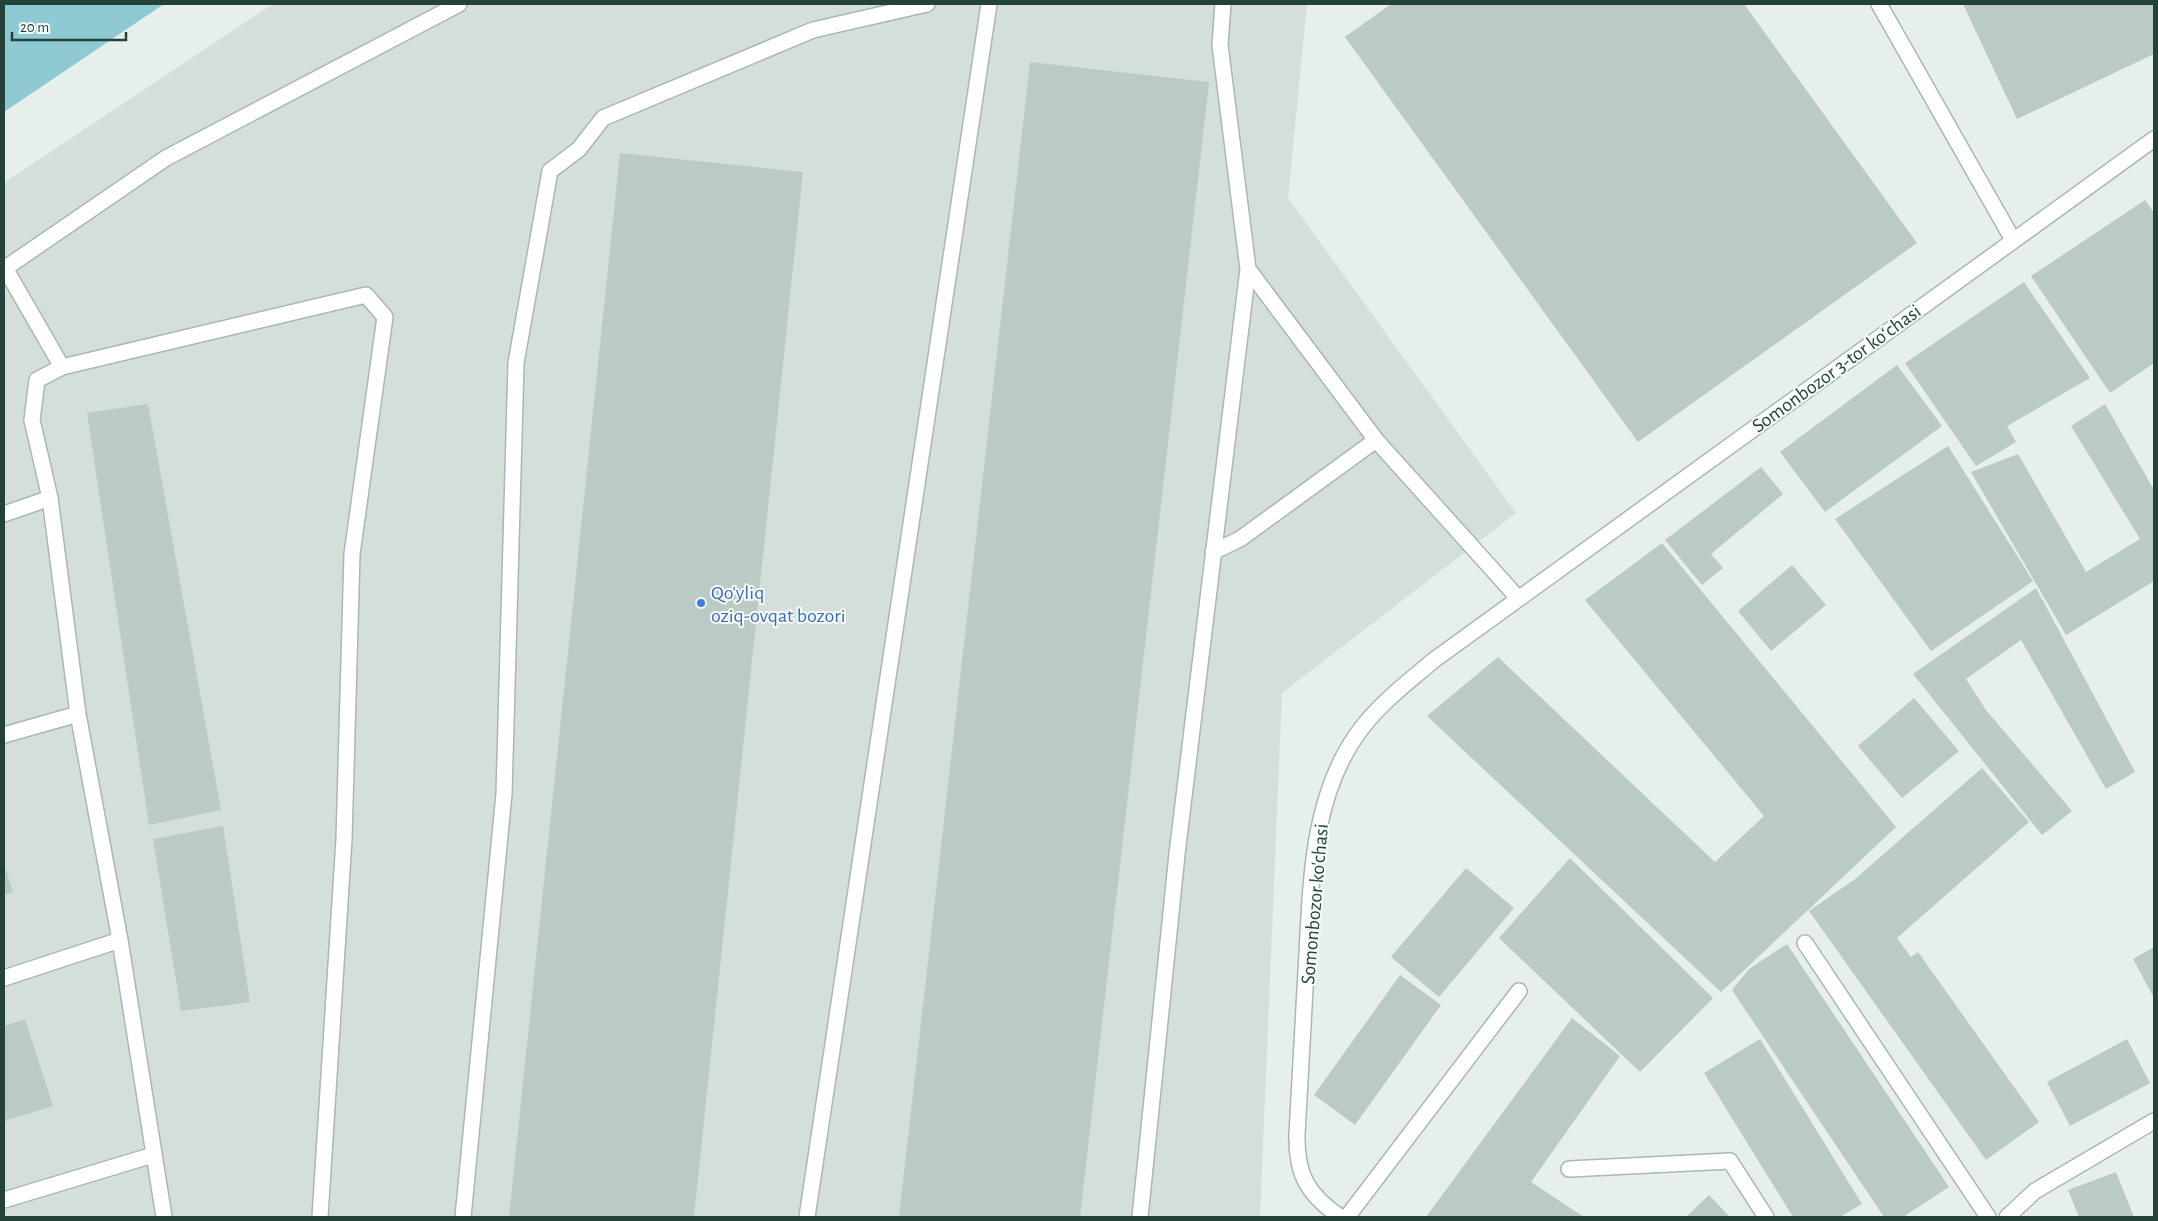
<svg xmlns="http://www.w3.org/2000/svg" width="2158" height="1221" font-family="'Alegreya Sans',sans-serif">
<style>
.built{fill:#d4dfda}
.water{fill:#8ec9d4}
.building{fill:#bbcac4}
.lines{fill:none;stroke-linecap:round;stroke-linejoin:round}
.service-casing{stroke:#a8b8b2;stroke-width:18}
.minor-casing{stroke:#a8b8b2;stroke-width:18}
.service{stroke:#fff;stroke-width:15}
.minor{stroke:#fff;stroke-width:15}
.shop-dot{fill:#3f7fe0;stroke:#f7fbf9;stroke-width:2}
.labels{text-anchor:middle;stroke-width:4;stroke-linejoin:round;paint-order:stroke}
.street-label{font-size:20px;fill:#24423a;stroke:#f7fbf9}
.shop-label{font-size:20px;fill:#366cbe;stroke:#f7fbf9;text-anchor:start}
</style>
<rect width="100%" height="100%" fill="#e6efeb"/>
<path class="built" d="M273,4h1034l-19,194 228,315 -234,180 -22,524h-1256v-1034z"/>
<path class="water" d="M4,4h160l-160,108z"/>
<path class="building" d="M1391,4h353l173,239 -279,199 -293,-405z
M1963,4h191v50l-137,65z
M1030,62l179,20 -129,1135h-181z
M620,153l183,19 -109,1045h-185z
M2145,200l9,13v150l-44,30 -79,-117z
M2024,282l66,96 -83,48 9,16 -40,24 -71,-103z
M1897,365l45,61 -117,86 -45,-60z
M148,404l73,406 -72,15 -62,-412z
M2105,404l49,86v91l-88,54 -95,-163 47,-18 68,118 54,-33 -69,-113z
M1948,446l85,135 -102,70 -96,-132z
M1761,467l22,27 -72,60 12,14 -21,17 -37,-45z
M1662,543l234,284 -175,165 -294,-276 71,-59 217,205 49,-46 -179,-216z
M1792,565l34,40 -55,46 -33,-40z
M2036,588l99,184 -29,17 -85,-149 -55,39 20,31 86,101 -30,24 -129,-161z
M1914,698l45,53 -57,47 -44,-52z
M1982,768l47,54 -132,116 14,19 7,-5 121,170 -53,38 -177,-249 46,-32z
M223,826l27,176 -69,9 -28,-172z
M1570,858l143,140 -73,74 -141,-134z
M4,864l9,28 -9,3z
M1466,868l48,40 -75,89 -48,-40z
M1787,944l162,243 -46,30h-19l-152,-227 17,-21z
M2154,947v51l-21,-39z
M1400,975l41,30 -86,120 -41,-30z
M1572,1018l48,38 -89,126 53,35h-158z
M25,1019l28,87 -49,15v-95z
M1760,1039l102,165 -22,13h-47l-89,-144z
M2127,1039l23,44 -80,43 -23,-44z
M2116,1172l18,45h-55l-11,-27z
M1709,1195l21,22h-44z"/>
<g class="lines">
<g class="service-casing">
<path id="service" d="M1223,4l-3,41 28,224 128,171 142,158
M1879,4l134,236
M5,268l57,99 304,-72 19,22 -33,237 -8,285 -24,378
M4,269l162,-111 293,-154
M62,367l-25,13 -5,40 18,78 28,216 42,226 44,277
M4,514l46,-16
M1213,552l27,-13 136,-99
M4,735l74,-21
M1805,943l183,274
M4,978l116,-38
M1569,1169l161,-8 36,56
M4,1200l149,-45
M463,1217l41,-423 12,-431 34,-192 29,-22 24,-31 210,-88 114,-26
M807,1217l182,-1213
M1140,1217l37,-363 71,-585
M1347,1217l172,-226"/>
</g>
<g class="minor-casing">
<path id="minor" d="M1340,1217c-33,-23 -44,-43 -43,-83 3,-54 6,-109 9,-163 5,-79 3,-170 52,-238 21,-29 49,-50 76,-73l720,-521
M2007,1217l28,-26 119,-70"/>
</g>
<use href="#service" class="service"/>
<use href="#minor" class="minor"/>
</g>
<circle class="shop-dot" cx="701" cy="603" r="5"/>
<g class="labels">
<g class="street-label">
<text transform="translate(1836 368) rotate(-36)" y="7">Somonbozor 3-tor koʻchasi</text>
<text transform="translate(1314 904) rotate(-85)" y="7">Somonbozor ko'chasi</text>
</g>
<g class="shop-label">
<text x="711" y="599">Qo'yliq<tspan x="711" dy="23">oziq-ovqat bozori</tspan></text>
</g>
</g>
<rect width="2158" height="1221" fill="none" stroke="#24423a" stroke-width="10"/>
<path d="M12 32v8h114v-8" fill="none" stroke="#24423a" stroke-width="2.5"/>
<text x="20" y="32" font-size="15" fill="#24423a" stroke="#f7fbf9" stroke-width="4" paint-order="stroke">20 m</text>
</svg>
